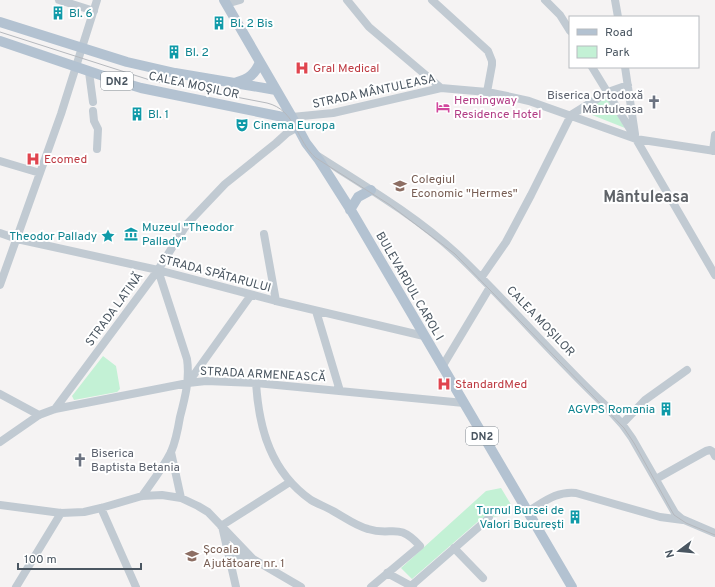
<svg xmlns="http://www.w3.org/2000/svg" width="715" height="587" font-family="Overpass,sans-serif">
<style>
.green{fill:#c3f1d5}
.lines{fill:none;stroke-linecap:round;stroke-linejoin:round}
.minor{stroke:#c1cad2;stroke-width:8}
.major{stroke:#b3c2d1;stroke-width:10}
.tram{stroke:#b5b8bd;stroke-width:1}
.labels{text-anchor:middle;stroke-width:4;stroke-linejoin:round;paint-order:stroke}
.shield{fill:#fff;stroke:#808990;stroke-width:1}
.shield-label{font-size:11px;font-weight:bold;fill:#4a5661}
.culture-label{font-size:12px;fill:#0d838f;stroke:#fff;text-anchor:start}
.health-label{font-size:12px;fill:#be3a42;stroke:#fff;text-anchor:start}
.street-label{font-size:12px;fill:#4a5661;stroke:#fff}
.worship-label{font-size:12px;fill:#5b616d;stroke:#fff;text-anchor:end}
.hotel-label{font-size:12px;fill:#b23c85;stroke:#fff;text-anchor:start}
.education-label{font-size:12px;fill:#785e54;stroke:#fff;text-anchor:start}
.district-label{font-size:16px;font-weight:bold;fill:#5f6368;stroke:#fff}
</style>
<rect width="100%" height="100%" fill="#f5f3f3"/>
<path class="green" d="M606,97l19,31 -43,-17z
M103,356l13,10 4,23 -3,3 -43,8 -2,-4z
M501,488l11,18 -12,10 -18,2 -70,61 -11,-11 85,-77z"/>
<g class="lines">
<path class="minor" d="M59,0l35,11
M347,0l22,27 72,61
M432,0l56,51 4,10v4l-5,27
M545,0l15,15 10,16
M615,0l3,17
M226,4l14,-4
M592,67l44,72 79,136
M625,67l10,67
M89,72l4,30
M93,111l1,10 4,8 -1,20
M292,117l41,-4 108,-25 46,4 20,4 22,5 107,38 79,12
M713,151l2,-16
M318,156c47,30 98,60 139,98 51,48 96,102 147,150l18,20 10,14 43,75 7,6 33,14
M0,161l40,12
M0,233l17,6 141,31 118,31 148,35
M264,234l12,67
M481,278l25,-36 25,-47 40,-80 37,-23 20,-7
M0,285l61,-171 36,-114
M316,311l24,80
M442,367l48,-80
M188,383l63,-88
M256,383c3,46 15,89 55,117 7,4 15,7 22,11 11,6 23,15 35,18 25,8 29,-8 52,17l-49,41
M0,394l39,21
M55,409l103,-139 29,-46 38,-40 51,-41 11,-10 11,-6
M622,424l23,-24 42,-30
M0,442l39,-27 16,-6 133,-26 18,-2 50,2 208,20
M171,452l10,46
M656,479l50,-28 4,-1 3,2 2,4
M142,496c10,-14 21,-28 29,-44 5,-11 7,-23 9,-35 5,-19 10,-38 7,-58l-29,-89
M0,505l61,8 23,-1 17,-4 41,-12 20,-1 19,3 17,8 10,6 45,47 48,28
M101,508l35,79
M527,512c17,-10 29,-21 49,-19l84,24 23,3
M221,526l69,-44
M222,526l14,61
M454,548l29,30
M232,568l2,-10 7,-3 10,3
M387,573l26,14
M411,586l78,-68
M16,587l45,-74"/>
<path class="major" d="M224,0l68,117 14,26 13,17 33,52 220,375
M0,22l127,40 48,11 101,17
M0,41l121,41 20,6 142,29h9
M237,82c12,-3 18,-8 23,-20
M350,210l8,-13 13,-7"/>
<path class="tram" d="M0,32l153,49 114,22c29,7 29,38 49,55l74,47 65,49 169,174 10,15 40,72 12,8 29,12"/>
</g>
<defs>
<g id="building-bare" transform="scale(1.08)"><path d="M-4-6H4V6H1V3H-1V6H-4ZM-2.5-4.3h1.7v1.8h-1.7ZM.8-4.3h1.7v1.8H.8ZM-2.5-1h1.7V.8h-1.7ZM.8-1h1.7V.8H.8Z" fill="#0f9aa8" stroke="#fff" stroke-width="2.5" paint-order="stroke"/></g>
<g id="hospital-bare" transform="scale(1.08)"><path d="M-5-5h3v3.5h4V-5h3V5h-3V1.5h-4V5h-3Z" fill="#e0444e" stroke="#fff" stroke-width="2.5" paint-order="stroke"/></g>
<g id="church-bare" transform="scale(1.08)"><path d="M-1.2-6h2.4v3.5h3.3v2.4h-3.3V6h-2.4V-.1h-3.3v-2.4h3.3Z" fill="#6b7280" stroke="#fff" stroke-width="2.5" paint-order="stroke"/></g>
<g id="hotel-bare" transform="scale(1.08)"><path d="M-6-4.5h1.5V1H6V5H4.5V3h-9V5H-6ZM-4 0a1.8 1.8 0 1 1 3.6 0ZM.5 0V-2.5h3Q6-2.5 6 0Z" fill="#d1479c" stroke="#fff" stroke-width="2.5" paint-order="stroke"/></g>
<g id="theatre-bare" transform="scale(1.08)"><path d="M-5-5.5Q0-4 5-5.5V0Q5 5 0 6Q-5 5-5 0ZM-3.3-2.5H-1v1.5H-3.3ZM1-2.5H3.3v1.5H1ZM-2.8 1Q0 5.5 2.8 1Z" fill="#0f9aa8" stroke="#fff" stroke-width="2.5" paint-order="stroke"/></g>
<g id="school-bare" transform="scale(1.08)"><path d="M0-5L7-2L0 1L-7-2ZM-4 1L0 2.5L4 1V4Q0 6-4 4Z" fill="#8d6e63" stroke="#fff" stroke-width="2.5" paint-order="stroke"/></g>
<g id="museum-bare" transform="scale(1.08)"><path d="M0-6L6-3V-2H-6V-3ZM-5-1h2V3h-2ZM-1-1h2V3h-2ZM3-1h2V3H3ZM-6 4H6V6H-6Z" fill="#0f9aa8" stroke="#fff" stroke-width="2.5" paint-order="stroke"/></g>
<g id="sight-bare" transform="scale(1.08)"><path d="M0-6L1.8-2.2L6-1.7L2.9 1.2L3.7 5.4L0 3.3L-3.7 5.4L-2.9 1.2L-6-1.7L-1.8-2.2Z" fill="#0f9aa8" stroke="#fff" stroke-width="2.5" paint-order="stroke"/></g>
</defs>
<g fill-rule="evenodd">
<use href="#building-bare" x="58" y="13"/>
<use href="#building-bare" x="219" y="23"/>
<use href="#building-bare" x="174" y="52"/>
<use href="#hospital-bare" x="302" y="68"/>
<use href="#church-bare" x="654" y="102"/>
<use href="#hotel-bare" x="443" y="107"/>
<use href="#building-bare" x="137" y="114"/>
<use href="#theatre-bare" x="242" y="125"/>
<use href="#hospital-bare" x="33" y="159"/>
<use href="#school-bare" x="400" y="186"/>
<use href="#museum-bare" x="131" y="234"/>
<use href="#sight-bare" x="108" y="236"/>
<use href="#hospital-bare" x="444" y="384"/>
<use href="#building-bare" x="666" y="409"/>
<use href="#church-bare" x="80" y="460"/>
<use href="#building-bare" x="575" y="517"/>
<use href="#school-bare" x="192" y="556"/>
</g>
<g class="labels">
<g class="shield">
<rect x="101" y="72" width="32" height="18" rx="3"/>
<rect x="466" y="427" width="32" height="18" rx="3"/>
</g>
<g class="shield-label">
<text x="117" y="85">DN2</text>
<text x="482" y="440">DN2</text>
</g>
<g class="culture-label">
<text x="69" y="17">Bl. 6</text>
<text x="230" y="27">Bl. 2 Bis</text>
<text x="185" y="56">Bl. 2</text>
<text x="148" y="118">Bl. 1</text>
<text x="253" y="129">Cinema Europa</text>
<text x="142" y="231">Muzeul "Theodor<tspan x="142" dy="14">Pallady"</tspan></text>
<text x="97" y="240" text-anchor="end">Theodor Pallady</text>
<text x="655" y="413" text-anchor="end">AGVPS Romania</text>
<text x="564" y="514" text-anchor="end">Turnul Bursei de<tspan x="564" dy="14">Valori București</tspan></text>
</g>
<g class="health-label">
<text x="313" y="72">Gral Medical</text>
<text x="44" y="163">Ecomed</text>
<text x="455" y="388">StandardMed</text>
</g>
<g class="street-label">
<text transform="translate(194 85) rotate(12)" y="4">CALEA MOȘILOR</text>
<text transform="translate(374 91) rotate(-12)" y="4">STRADA MÂNTULEASA</text>
<text transform="translate(215 273) rotate(15)" y="4">STRADA SPĂTARULUI</text>
<text transform="translate(410 286) rotate(60)" y="4">BULEVARDUL CAROL I</text>
<text transform="translate(114 309) rotate(-54)" y="4">STRADA LATINĂ</text>
<text transform="translate(541 321) rotate(46)" y="4">CALEA MOȘILOR</text>
<text transform="translate(263 374) rotate(3)" y="4">STRADA ARMENEASCĂ</text>
</g>
<g class="worship-label">
<text x="643" y="99">Biserica Ortodoxă<tspan x="643" dy="14">Mântuleasa</tspan></text>
<text x="91" y="457" text-anchor="start">Biserica<tspan x="91" dy="14">Baptista Betania</tspan></text>
</g>
<g class="hotel-label">
<text x="454" y="104">Hemingway<tspan x="454" dy="14">Residence Hotel</tspan></text>
</g>
<g class="education-label">
<text x="411" y="183">Colegiul<tspan x="411" dy="14">Economic "Hermes"</tspan></text>
<text x="203" y="553">Școala<tspan x="203" dy="14">Ajutătoare nr. 1</tspan></text>
</g>
<g class="district-label">
<text x="646" y="202">Mântuleasa</text>
</g>
</g>
<rect x="569" y="16" width="130" height="52" fill="#ffffff" stroke="#b7bbc0"/>
<rect x="577" y="29" width="20" height="6" fill="#b3c2d1" stroke="#b7bbc0"/>
<text x="605" y="36" font-size="12" fill="#4a5661">Road</text>
<rect x="577" y="46" width="20" height="12" fill="#c3f1d5" stroke="#b7bbc0"/>
<text x="605" y="56" font-size="12" fill="#4a5661">Park</text>
<g transform="translate(679 551) rotate(254)" stroke="#ffffff" stroke-width="3" paint-order="stroke">
<path d="M0-3L7 15L0 10L-7 15Z" fill="#4a5661"/>
<text y="-6" font-size="11" font-weight="bold" text-anchor="middle" fill="#4a5661">N</text>
</g>
<path d="M18 563v6h123v-6" fill="none" stroke="#4a5661" stroke-width="2"/>
<text x="24" y="563" font-size="12" fill="#4a5661" stroke="#ffffff" stroke-width="3" paint-order="stroke">100 m</text>
</svg>
